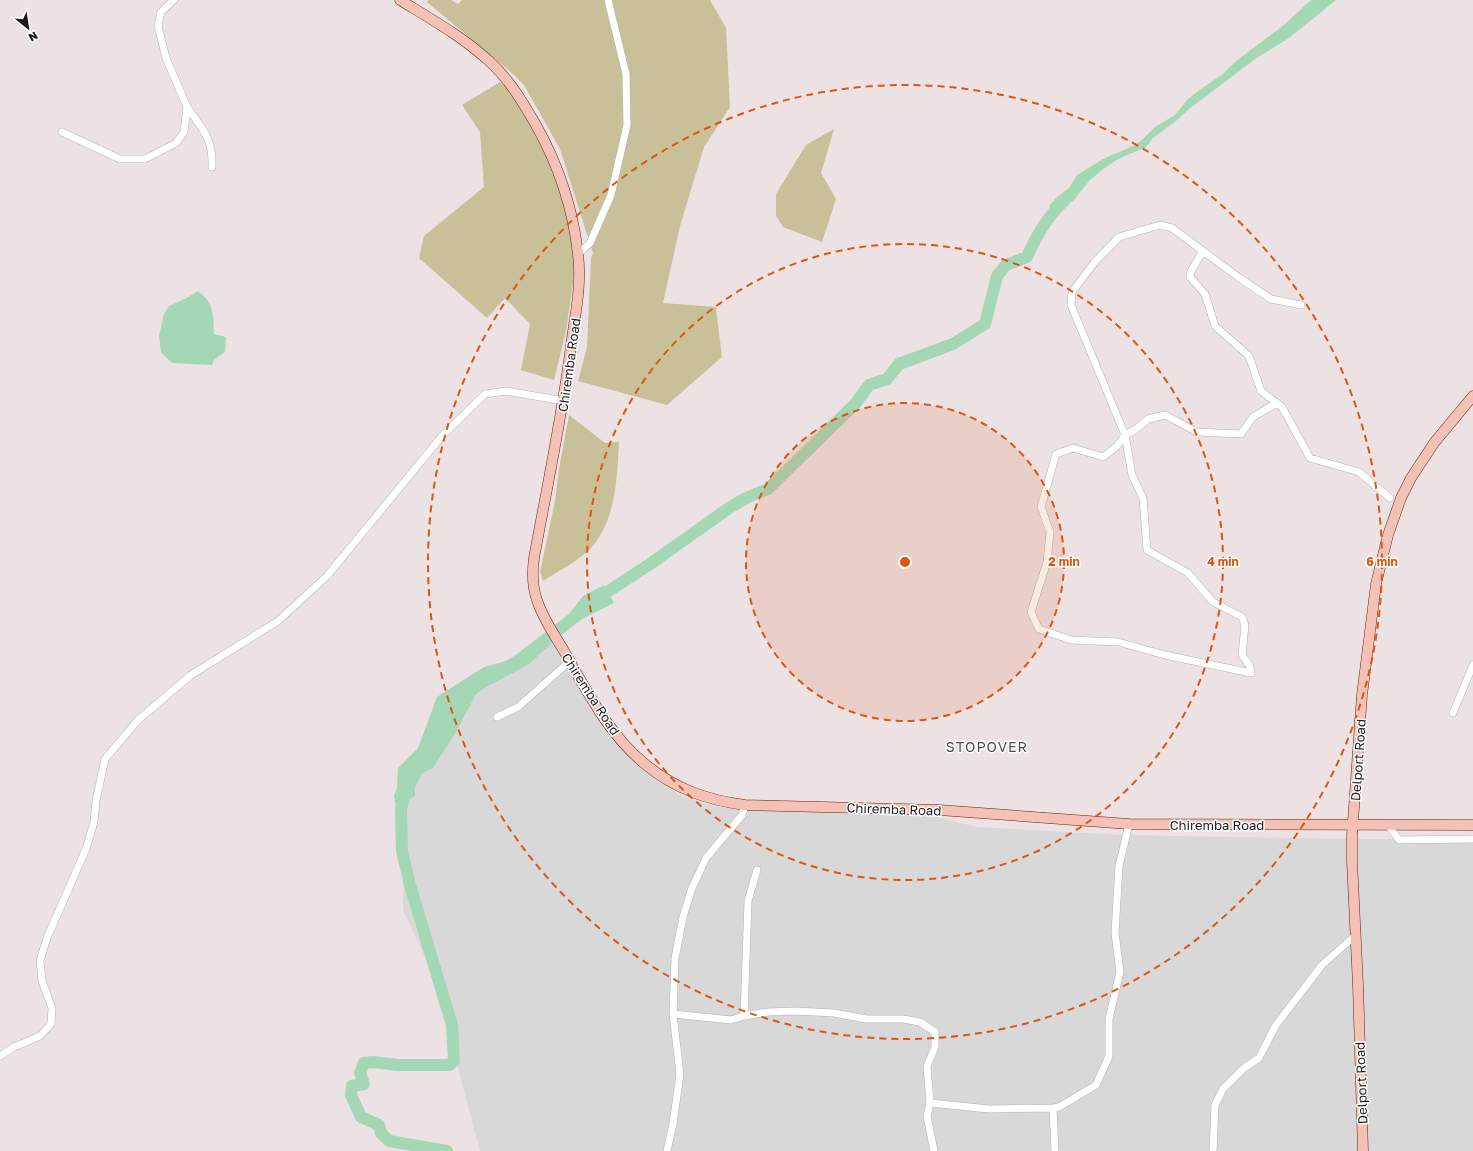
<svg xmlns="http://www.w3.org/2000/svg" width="1473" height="1151" font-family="'Golos Text',sans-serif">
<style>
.residential{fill:#d9d8d9}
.forest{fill:#c8c098}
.water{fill:#a4d7b5}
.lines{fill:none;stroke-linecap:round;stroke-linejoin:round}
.river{stroke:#a4d7b5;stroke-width:12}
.street-casing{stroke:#b4b4b4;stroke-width:8}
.secondary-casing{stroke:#67200c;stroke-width:11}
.street{stroke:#fff;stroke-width:7}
.secondary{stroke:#f4c1b6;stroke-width:10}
.ring{fill:none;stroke:#de560d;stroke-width:2;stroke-dasharray:7 5}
.labels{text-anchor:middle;stroke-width:3;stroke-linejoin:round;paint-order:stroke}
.street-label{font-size:13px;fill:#1b1b1b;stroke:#fff}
.neighbourhood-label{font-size:14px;letter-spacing:1px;fill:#4e4e4e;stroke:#fff}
.centre{fill:#de560d;stroke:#fff;stroke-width:2}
.ring-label{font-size:12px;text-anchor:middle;font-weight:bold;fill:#de560d;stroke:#fff;stroke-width:3;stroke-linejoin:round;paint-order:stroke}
</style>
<rect width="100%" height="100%" fill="#ece1e3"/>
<path class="residential" d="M550,635l65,108 21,22 47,32 36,10 218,10 39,10 146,8 228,4h123v312h-993l-21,-79 -19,-83 -37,-79 4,-133 34,-78z"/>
<path class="forest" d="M428,0h23l7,4 4,-4h248l16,28 4,79 -26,40 -24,79 -17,77 53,4 6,50 -55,48 -89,-24 9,-34 4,-89 2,-5 -33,-104 -36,-64 -11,-11 -86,-72z
M500,82l19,15 31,61 18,57 7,54 -9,62 -12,49 -33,-10 9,-46 -25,-26 -18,20 -68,-60 5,-22 60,-49 -4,-55 -18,-27z
M834,129l-13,44 15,26 -14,43 -39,-15 -7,-11v-22l30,-49z
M569,415l36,28 14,-1c-2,37 -3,83 -32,110 -13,11 -30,20 -44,29l-3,-9 15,-71 4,-32z"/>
<path class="water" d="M1311,0h25l-47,38 -31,19 -69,52 -13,12 -23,17 -7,9 -28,12 -16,11 -12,10 -16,20 -20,14 -5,-8 8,-9 12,-9 8,-13 26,-16 30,-13 9,-6 13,-13 20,-12 12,-15 11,-9 25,-17 13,-13 48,-36z
M198,291c17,13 15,24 16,43l12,3 -1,15 -11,8 -2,5 -40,-2 -11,-11 -2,-16 5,-22 5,-8 16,-7z
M604,585l10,18 -32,16 -27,21 -27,25 -42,22 -10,7 -20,38 -23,36 -11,5 -7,14v9l-19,10 -2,-10 3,-9 1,-19 20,-20 19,-51 47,-30 22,-6 11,-7 52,-40 14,-18z"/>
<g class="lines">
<path class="river" d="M595,600l55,-36 79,-56 17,-10 22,-9 88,-86 13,-18 18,-6 12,-15 54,-20 32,-20 12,-48 9,-11 21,-8c9,-21 20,-40 37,-56
M406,788l-5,21 1,42 8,34 42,140 2,36 -5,4h-51l-25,-3 -9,1 -4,10 4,11 -12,2 -1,9 10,22 18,8 2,8 8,8 58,10"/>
<g class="street-casing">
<path id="street" d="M187,107c16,23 26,31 25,60
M62,132l58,27h25l31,-16 8,-11 3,-25 -21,-49 -8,-32 3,-14 13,-12
M1203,251l-12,20 -1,6 15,17 10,32 34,30 12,35 21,16 28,51 49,14 31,26
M578,254l12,-11 21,-48 16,-70 -1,-51 -18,-74
M1277,403l-24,14 -12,17 -44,-2 -32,-17 -17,4 -13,11 -10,5 7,40 11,23 4,52 41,23 25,29 29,15 3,8 -3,30 8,11 1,7 -86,-18 -47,-13 -47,-2 -32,-11 -8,-17 16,-50 3,-30 -9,-25 15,-53 17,-6 30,9 14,-11 8,-11 -54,-130 1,-13 22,-29 25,-26 41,-12 12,3 66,49 33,22 30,6
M1453,713l20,-48
M497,717l21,-10 51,-45
M1388,825l11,15 74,-1
M673,1014l58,6 13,-4 24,-4 28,-1 38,2 32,6h37l17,3 15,10v15l-8,19 3,37 -3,13 7,35
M744,1016l4,-115 9,-31
M0,1056l14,-9 26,-11 11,-12 1,-16 -10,-27 -2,-21 7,-22 39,-89 8,-27 2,-21 9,-42 33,-39 53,-45 87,-54 49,-45 115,-140 43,-42 21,-3 58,10
M930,1103l59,6 64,-1 6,-1 37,-22 13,-29v-37l11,-47 -5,-39 4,-67 10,-42
M1053,1108l2,43
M667,1151l6,-27 7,-50 -7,-60 2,-56 8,-41 9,-29 14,-30 36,-43 3,-10
M1213,1151l2,-46 8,-16 21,-21 15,-10 17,-33 46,-60 34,-30"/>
</g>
<g class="secondary-casing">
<path id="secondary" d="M400,0c31,19 63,37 89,61 21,19 33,40 47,64 22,39 37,84 42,129 4,31 -3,61 -7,92 -9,71 -24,141 -37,212 -2,15 -2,28 3,42 6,19 17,34 27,51 23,40 45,84 81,113 30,25 62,36 100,41l194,5 190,14 344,1
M1363,1151l-5,-166 -6,-124v-26l10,-140 14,-111 12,-49 13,-37 10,-20 23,-35 39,-47"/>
</g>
<use href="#street" class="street"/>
<use href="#secondary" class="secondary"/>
</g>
<circle cx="905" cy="562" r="159" fill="#de560d" fill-opacity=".12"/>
<g class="ring">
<circle cx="905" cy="562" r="159"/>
<circle cx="905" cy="562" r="318"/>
<circle cx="905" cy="562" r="477"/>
</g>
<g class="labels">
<g class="street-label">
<text transform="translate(569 365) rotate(-82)" y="5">Chiremba Road</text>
<text transform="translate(591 694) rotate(57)" y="5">Chiremba Road</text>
<text transform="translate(1358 760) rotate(-86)" y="5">Delport Road</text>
<text transform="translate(894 809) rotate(2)" y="5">Chiremba Road</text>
<text x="1217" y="830">Chiremba Road</text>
<text transform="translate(1361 1083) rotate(-92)" y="5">Delport Road</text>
</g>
<g class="neighbourhood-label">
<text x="987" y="752">STOPOVER</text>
</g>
</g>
<circle cx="905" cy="562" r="6" class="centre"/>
<g class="ring-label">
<text x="1064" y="566">2 min</text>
<text x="1223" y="566">4 min</text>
<text x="1382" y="566">6 min</text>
</g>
<g transform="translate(28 28) rotate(150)" stroke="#ffffff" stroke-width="3" paint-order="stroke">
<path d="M0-3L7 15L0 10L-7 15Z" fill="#1b1b1b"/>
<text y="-6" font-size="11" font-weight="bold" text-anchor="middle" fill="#1b1b1b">N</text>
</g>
</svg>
